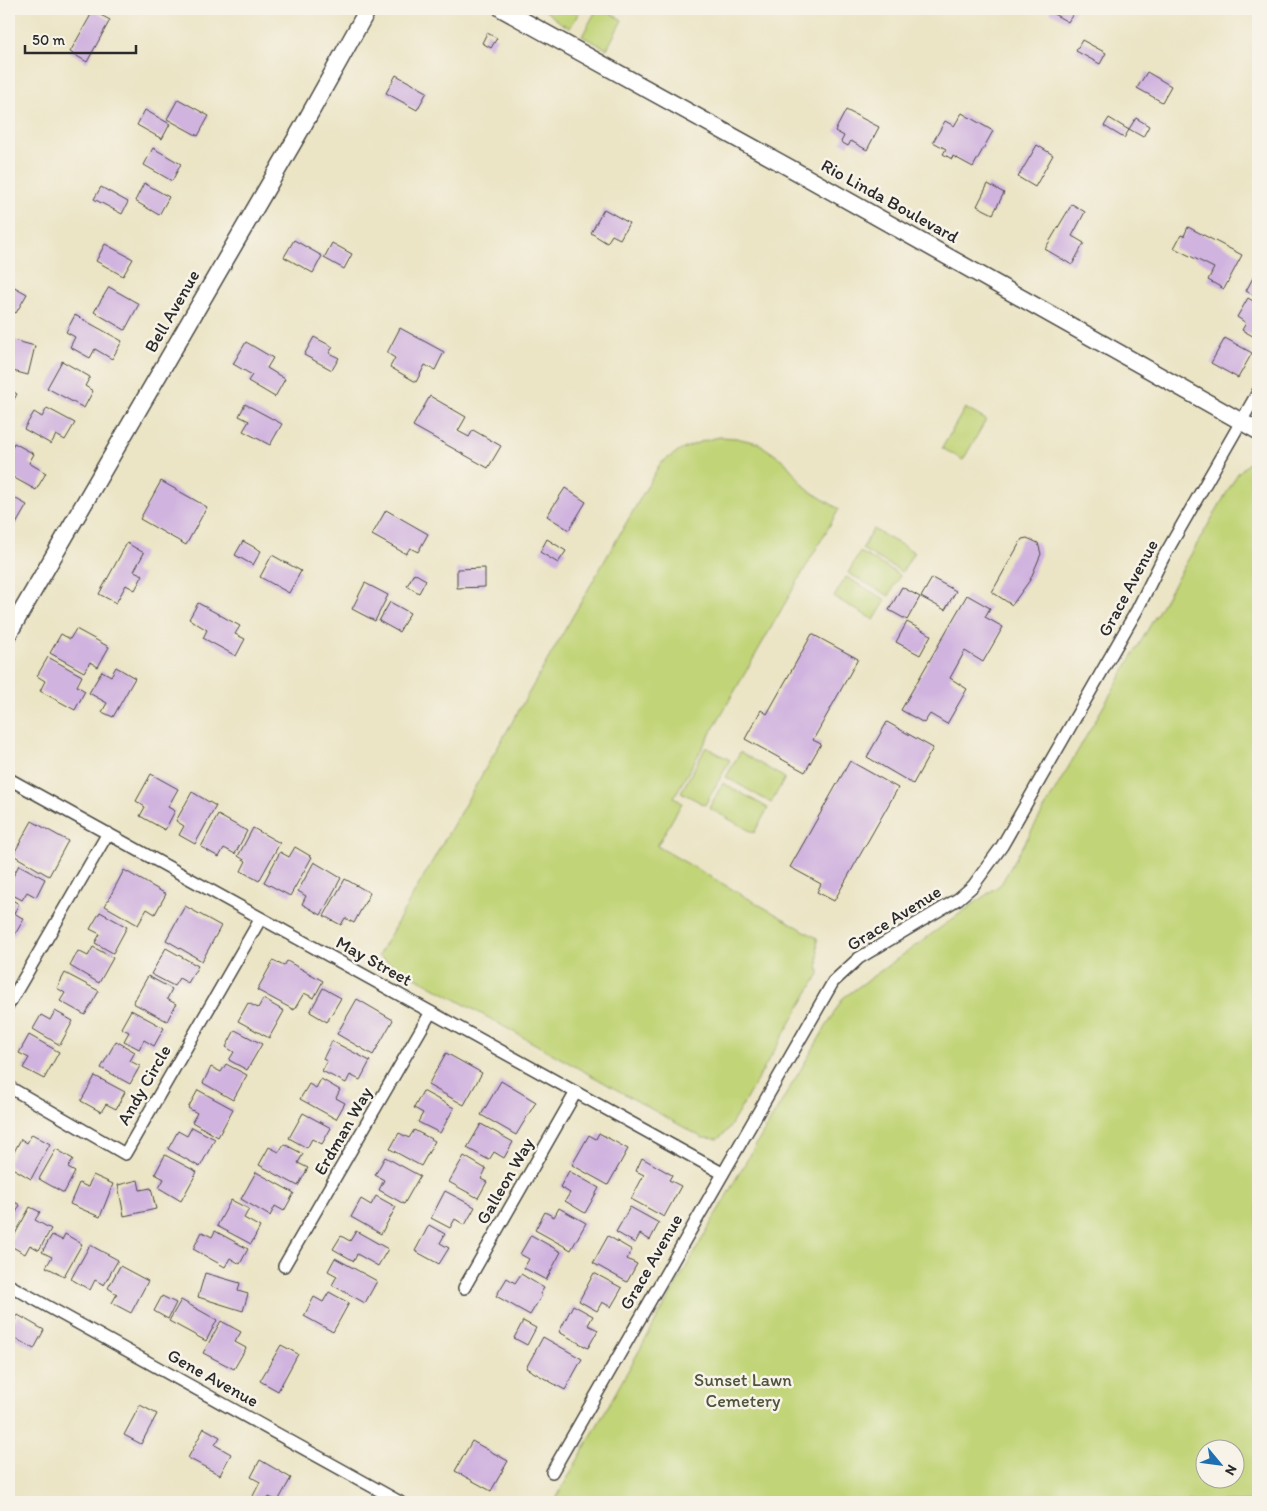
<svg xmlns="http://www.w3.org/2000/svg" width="1267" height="1511" font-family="Itim,sans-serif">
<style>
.green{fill:#c1d477;stroke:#768051;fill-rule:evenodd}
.building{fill:#d0b3df}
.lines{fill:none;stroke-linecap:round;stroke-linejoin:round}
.minor-casing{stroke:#484742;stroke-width:14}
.secondary-casing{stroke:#484742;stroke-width:19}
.minor{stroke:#fff;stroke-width:11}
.secondary{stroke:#fff;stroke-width:16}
.labels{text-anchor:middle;stroke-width:5;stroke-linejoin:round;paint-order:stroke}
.street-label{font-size:18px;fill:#2b2b2b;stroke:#f7f3e8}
.park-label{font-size:18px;fill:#50553e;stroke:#f7f3e8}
</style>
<rect width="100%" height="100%" fill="#f7f3e8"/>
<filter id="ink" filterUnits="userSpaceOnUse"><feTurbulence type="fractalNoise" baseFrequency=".02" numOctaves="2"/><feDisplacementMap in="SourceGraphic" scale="10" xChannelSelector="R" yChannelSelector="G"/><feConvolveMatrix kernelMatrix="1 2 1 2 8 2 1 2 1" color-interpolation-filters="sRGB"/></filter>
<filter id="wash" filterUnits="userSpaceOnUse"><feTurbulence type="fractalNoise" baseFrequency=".0096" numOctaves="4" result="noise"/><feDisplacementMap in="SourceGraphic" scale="20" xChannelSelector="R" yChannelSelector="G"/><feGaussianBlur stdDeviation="1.12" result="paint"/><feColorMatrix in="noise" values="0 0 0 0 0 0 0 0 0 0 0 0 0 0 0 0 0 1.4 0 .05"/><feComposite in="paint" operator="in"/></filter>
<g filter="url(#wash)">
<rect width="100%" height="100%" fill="#ebe4c5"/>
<path class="green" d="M543,9h38l-11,19 -9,-5z
M597,9h6l19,11 -15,29 -25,-13z
M965,408l21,12 -23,40 -21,-12z
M720,437l16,1 22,5 26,18 24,29 31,19 -165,288 8,6 -25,43 160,92 2,36 -91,156 -10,9 -15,-1 -325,-182 282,-492c17,-14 38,-23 60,-27z
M1253,459h5v1043h-704l183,-325 106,-179 158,-114 237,-411zM1234,1448v30h-30v-30z
M873,529l41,23 -12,20 -40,-23z
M860,552l40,23 -11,21 -41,-23z
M846,577l40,23 -12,20 -40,-23z
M706,747l24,13 -25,45 -24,-13z
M740,752l45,26 -14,25 -45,-26z
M723,783l45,25 -14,25 -45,-25z"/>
<g id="blocks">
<path class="building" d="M1051,9h25l-8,13 -18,-10z
M93,11l17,9 -23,42 -17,-10z
M487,33l10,5 -6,10 -9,-5z
M1082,40l24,13 -6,11 -24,-13z
M1147,72l24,14 -9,16 -25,-14z
M396,75l31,17 -10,18 -31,-17z
M178,99l31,17 -11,20 -31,-17z
M145,110l25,14 -8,15 -25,-14z
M846,110l33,17 -12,23 -16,-9 -3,5 -7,-4 3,-6 -9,-5z
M962,113l31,18 -20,36 -20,-11 -1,3 -9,-5 3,-5 -13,-7 12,-21 9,5z
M1109,118l20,12 -5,8 -20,-12z
M1136,118l13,8 -6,11 -14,-8z
M1037,145l16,10 -18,32 -17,-10z
M153,148l28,16 -9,17 -28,-16z
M144,183l25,14 -10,18 -24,-14z
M988,184l16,9 -11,21 -16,-8z
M101,187l27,15 -6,12 -28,-15z
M1072,204l13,8 -13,24 12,7 -12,22 -27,-16z
M604,209l25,14 -9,16 -8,-4 -5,8 -16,-10z
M1188,227l54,28 -18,34 -16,-9 6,-12 -40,-20 7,-13 3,1z
M294,240l28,16 -9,17 -29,-16z
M332,243l20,11 -8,15 -20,-11z
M105,244l28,15 -10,17 -27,-15z
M1256,272l2,1v25l-12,-7z
M9,284l18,10 -11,19 -7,-4z
M109,287l30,17 -14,26 -31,-18z
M1248,298l10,6v35l-16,-9 4,-7 -9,-6z
M75,315l47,26 -10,18 -17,-10 -5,9 -20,-11 5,-10 -9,-5z
M400,328l44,24 -9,18 -10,-5 -9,17 -26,-15 5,-9 -8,-5z
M314,337l19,10 -4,6 10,5 -7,12 -28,-15z
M1225,338l27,15 -14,25 -27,-15z
M9,339l26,7 -7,29 -19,-5z
M246,342l27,16 -6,10 18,11 -10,18 -27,-16 4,-6 -19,-11z
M62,361l28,16 -5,9 8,5 -9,17 -37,-20z
M9,389l8,5 -8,14z
M430,396l36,21 -8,14 11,6 4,-7 28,16 -13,22 -75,-42z
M245,404l37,20 -12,21 -27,-14 6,-10 -10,-5z
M47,408l28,15 -10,17 -9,-5 -5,9 -27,-15 10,-17 8,5z
M14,443l20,11 -5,9 17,10 -10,17 -27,-15v-22z
M161,481l46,26 -21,38 -46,-26z
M565,488l21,14 -17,28 -22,-14z
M9,495l18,10 -15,26 -3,-2z
M386,510l42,24 -10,18 -8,-4 -4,6 -34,-19z
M1027,538l11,5 3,11 -11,26 -18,25 -20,-13 30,-53z
M547,539l19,12 -8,12 -18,-11z
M243,541l18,10 -8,14 -18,-10z
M127,543l17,10 -10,18 9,4 -8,15 -9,-5 -10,18 -17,-9z
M272,555l29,16 -12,22 -29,-16z
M485,568v19l-28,1v-19z
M414,573l12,7 -7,13 -12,-7z
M932,578l24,13 -11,19 -24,-13z
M365,583l23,12 -13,26 -23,-12z
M902,587l18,10 -13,23 -18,-10z
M967,595l23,13 -5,9 18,10 -20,35 -18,-11 -15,27 17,11 -20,35 -17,-10 -6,9 -23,-13z
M390,602l20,11 -11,19 -20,-11z
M198,603l42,23 -5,8 10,5 -9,17 -33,-18 4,-8 -18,-11z
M907,622l24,13 -11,20 -24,-13z
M76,629l33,18 -11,20 -8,-5 -6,10 -34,-19 11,-19 9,5z
M812,634l46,25 -45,81 8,4 -16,28 -60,-33 16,-29 6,4z
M48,657l34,19 -5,10 8,5 -10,19 -35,-19 5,-10 -8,-5z
M116,667l19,11 -22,39 -11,-5 5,-9 -18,-10 13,-22 9,5z
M887,722l46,26 -20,36 -46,-27z
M850,761l48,27 -64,113 -17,-9 4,-8 -31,-17z
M151,774l27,15 -10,18 7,4 -10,19 -25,-14 5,-9 -9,-6z
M192,792l24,14 -21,38 -16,-9 5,-9 -8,-5z
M218,815l29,16 -12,23 -11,-6 -5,9 -18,-10z
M32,821l36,20 -19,35 -36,-21z
M253,828l27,15 -21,38 -18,-10 5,-10 -8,-5z
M295,847l17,10 -22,39 -26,-14 16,-30 9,5z
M314,862l27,16 -20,37 -19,-11 4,-8 -8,-5z
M19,865l26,14 -9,18 -9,-5 -5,8 -13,-7v-9z
M124,870l42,24 -11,20 -8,-5 -9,16 -33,-19z
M345,879l25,14 -16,30 -9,-5 -4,7 -17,-9z
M9,898l10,6 -5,9 10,6 -10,17 -5,-3z
M185,906l36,20 -19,35 -36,-21z
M100,912l27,15 -14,26 -18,-10 5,-9 -10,-5z
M93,947l20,11 -14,25 -29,-17 8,-15 10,5z
M166,948l32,18 -10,17 -9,-5 -5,8 -23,-12z
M273,961l11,5 3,-5 36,20 -9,17 -10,-5 -10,17 -37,-20z
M65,973l34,18 -14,24 -25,-14 5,-8 -8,-5z
M148,976l24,13 -5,10 9,5 -9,17 -34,-18z
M323,988l18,10 -14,24 -17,-10z
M263,999l21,12 -15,27 -31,-17 10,-18 10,5z
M357,999l36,21 -20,35 -36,-21z
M131,1010l33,18 -10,18 -10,-6 -5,9 -15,-8 5,-9 -8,-4z
M55,1011l18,10 -13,24 -27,-16 8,-14 9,5z
M235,1030l27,14 -15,26 -18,-10 5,-8 -8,-5z
M29,1035l30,17 -15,27 -21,-11 6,-10 -10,-5z
M116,1041l19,11 -5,9 10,5 -10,18 -29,-16z
M332,1041l38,20 -10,19 -10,-5 -4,8 -24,-12 5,-10 -4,-2z
M446,1053l36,20 -18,32 -36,-20z
M226,1064l21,11 -14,25 -30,-17 8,-16 10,5z
M95,1076l30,16 -9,17 -10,-5 -5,8 -20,-11z
M321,1079l19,11 -4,8 9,5 -9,16 -36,-20 9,-15 7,4z
M501,1081l35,21 -20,33 -35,-20z
M198,1090l35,19 -15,28 -26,-15 5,-9 -9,-5z
M423,1091l31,17 -14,25 -22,-11 5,-9 -9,-5z
M303,1113l28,15 -9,16 -10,-5 -5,9 -18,-10z
M481,1124l32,18 -9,16 -10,-6 -5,8 -22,-12z
M192,1127l23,12 -15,28 -32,-18 10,-18 9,5z
M414,1130l21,11 -14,25 -31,-17 9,-16 10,5z
M599,1133l29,16 -20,36 -36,-20 17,-30 7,4z
M32,1134l18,10 -19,35 -22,-13v-5l12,-22 6,4z
M284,1144l19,10 -5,9 10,5 -10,18 -39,-21 10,-18 10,5z
M56,1149l17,10 -5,9 7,4 -11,21 -25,-14z
M165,1155l32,17 -16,29 -22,-13 5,-9 -9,-5z
M464,1156l22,13 -5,10 6,3 -9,16 -29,-16z
M385,1157l35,19 -16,28 -25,-14 5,-10 -9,-5z
M642,1158l30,17 -3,5 12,6 -17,31 -33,-18 13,-24 -8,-4z
M569,1171l30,17 -14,25 -20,-12 5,-8 -10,-6z
M256,1172l38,21 -10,18 -9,-5 -5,10 -29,-17z
M93,1175l20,9 -13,33 -30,-13 9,-21 9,4z
M138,1180l2,10 11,-2 5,21 -32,7 -6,-31z
M445,1191l30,16 -10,18 -10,-6 -5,9 -19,-10z
M376,1196l20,11 -15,27 -30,-17 10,-18 10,6z
M9,1199l11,6 -11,21z
M231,1200l18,9 -5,9 16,9 -9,17 -34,-18z
M30,1207l10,5 -5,8 16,9 -12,21 -9,-5 -5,9 -16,-9z
M630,1207l29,16 -9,17 -10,-6 -5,9 -19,-11z
M559,1208l27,15 -15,27 -36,-20 10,-18 9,5z
M429,1225l16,9 -5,9 9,5 -10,16 -24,-13z
M215,1231l33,18 -8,15 -10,-6 -5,9 -32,-18 9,-17 10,5z
M356,1231l32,18 -10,17 -21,-12 -3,7 -21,-12 8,-13 9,5z
M65,1234l17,10 -18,32 -18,-9 6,-10 -10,-5 10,-17 10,5z
M531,1235l30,17 -15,28 -22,-12 5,-9 -9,-5z
M608,1236l24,14 -5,9 10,5 -10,18 -34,-19z
M90,1245l28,15 -14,25 -9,-5 -5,10 -19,-11z
M335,1258l42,23 -12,22 -33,-18 5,-9 -9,-5z
M120,1266l28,15 -17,32 -19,-10 5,-9 -9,-6z
M205,1273l35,10 -2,8 10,3 -5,17 -45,-14z
M594,1273l28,15 -11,19 -9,-5 -5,9 -18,-10z
M521,1274l23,14 -4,6 2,1 -12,20 -34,-19 11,-18 8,5z
M329,1292l20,11 -16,29 -29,-16 10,-19 9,5z
M162,1296l14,7 -8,16 -14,-8z
M181,1300l36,20 -11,21 -37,-20z
M573,1305l20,11 -5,9 10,5 -10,18 -29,-16z
M18,1315l26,15 -10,19 -25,-14v-18l6,3z
M221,1321l20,11 -6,10 11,6 -12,21 -31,-16z
M523,1321l13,7 -9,17 -13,-7z
M543,1337l39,22 -17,31 -39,-22z
M281,1345l17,9 -20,37 -18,-10z
M140,1405l17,9 -16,30 -17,-9z
M204,1428l16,9 -5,8 16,9 -11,21 -32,-17z
M472,1441l36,20 -17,30 -36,-20z
M260,1460l31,18 -13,23 -9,-4 -3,5h-7l-7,-4 8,-16 -9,-5z"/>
</g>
</g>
<g filter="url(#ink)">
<use href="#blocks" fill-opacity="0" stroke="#484742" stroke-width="1"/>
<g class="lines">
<g class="minor-casing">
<path id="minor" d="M9,779l713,394
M9,1004l99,-171
M9,1087l116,67 136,-236
M284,1266l147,-254
M9,1285l391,217
M464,1288l112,-196
M552,1472l281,-490 26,-24 99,-59 15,-13 29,-40 135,-236 26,-52 95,-166"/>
</g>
<g class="secondary-casing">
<path id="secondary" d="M502,9l288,159 468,263
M9,633l294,-507 65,-117"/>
</g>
<use href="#minor" class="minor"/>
<use href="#secondary" class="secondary"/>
</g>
</g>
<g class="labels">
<g class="street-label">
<text transform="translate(890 201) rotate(29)" y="6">Rio Linda Boulevard</text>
<text transform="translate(172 311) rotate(-60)" y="6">Bell Avenue</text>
<text transform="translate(1128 588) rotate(-62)" y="6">Grace Avenue</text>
<text transform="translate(894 918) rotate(-32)" y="6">Grace Avenue</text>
<text transform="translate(374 961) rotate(29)" y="6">May Street</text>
<text transform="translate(144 1085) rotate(-60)" y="6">Andy Circle</text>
<text transform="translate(343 1131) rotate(-60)" y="6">Erdman Way</text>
<text transform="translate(505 1181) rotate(-60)" y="6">Galleon Way</text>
<text transform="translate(651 1262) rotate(-60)" y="6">Grace Avenue</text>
<text transform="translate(213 1378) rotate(29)" y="6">Gene Avenue</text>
</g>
<g class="park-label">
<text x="743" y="1386">Sunset Lawn<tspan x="743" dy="21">Cemetery</tspan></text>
</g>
</g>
<rect width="1267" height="1511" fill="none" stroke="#f7f3e8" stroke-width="30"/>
<g transform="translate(1220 1464) rotate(119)"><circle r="24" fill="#f7f3e8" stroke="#a5a39c"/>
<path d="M0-4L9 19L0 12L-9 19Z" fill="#1f6fb2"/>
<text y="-8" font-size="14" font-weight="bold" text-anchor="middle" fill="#2b2b2b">N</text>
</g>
<path d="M25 45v8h111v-8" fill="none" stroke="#2b2b2b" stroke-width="2.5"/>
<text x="32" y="45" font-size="15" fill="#2b2b2b" stroke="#f7f3e8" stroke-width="4" paint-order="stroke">50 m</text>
</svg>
